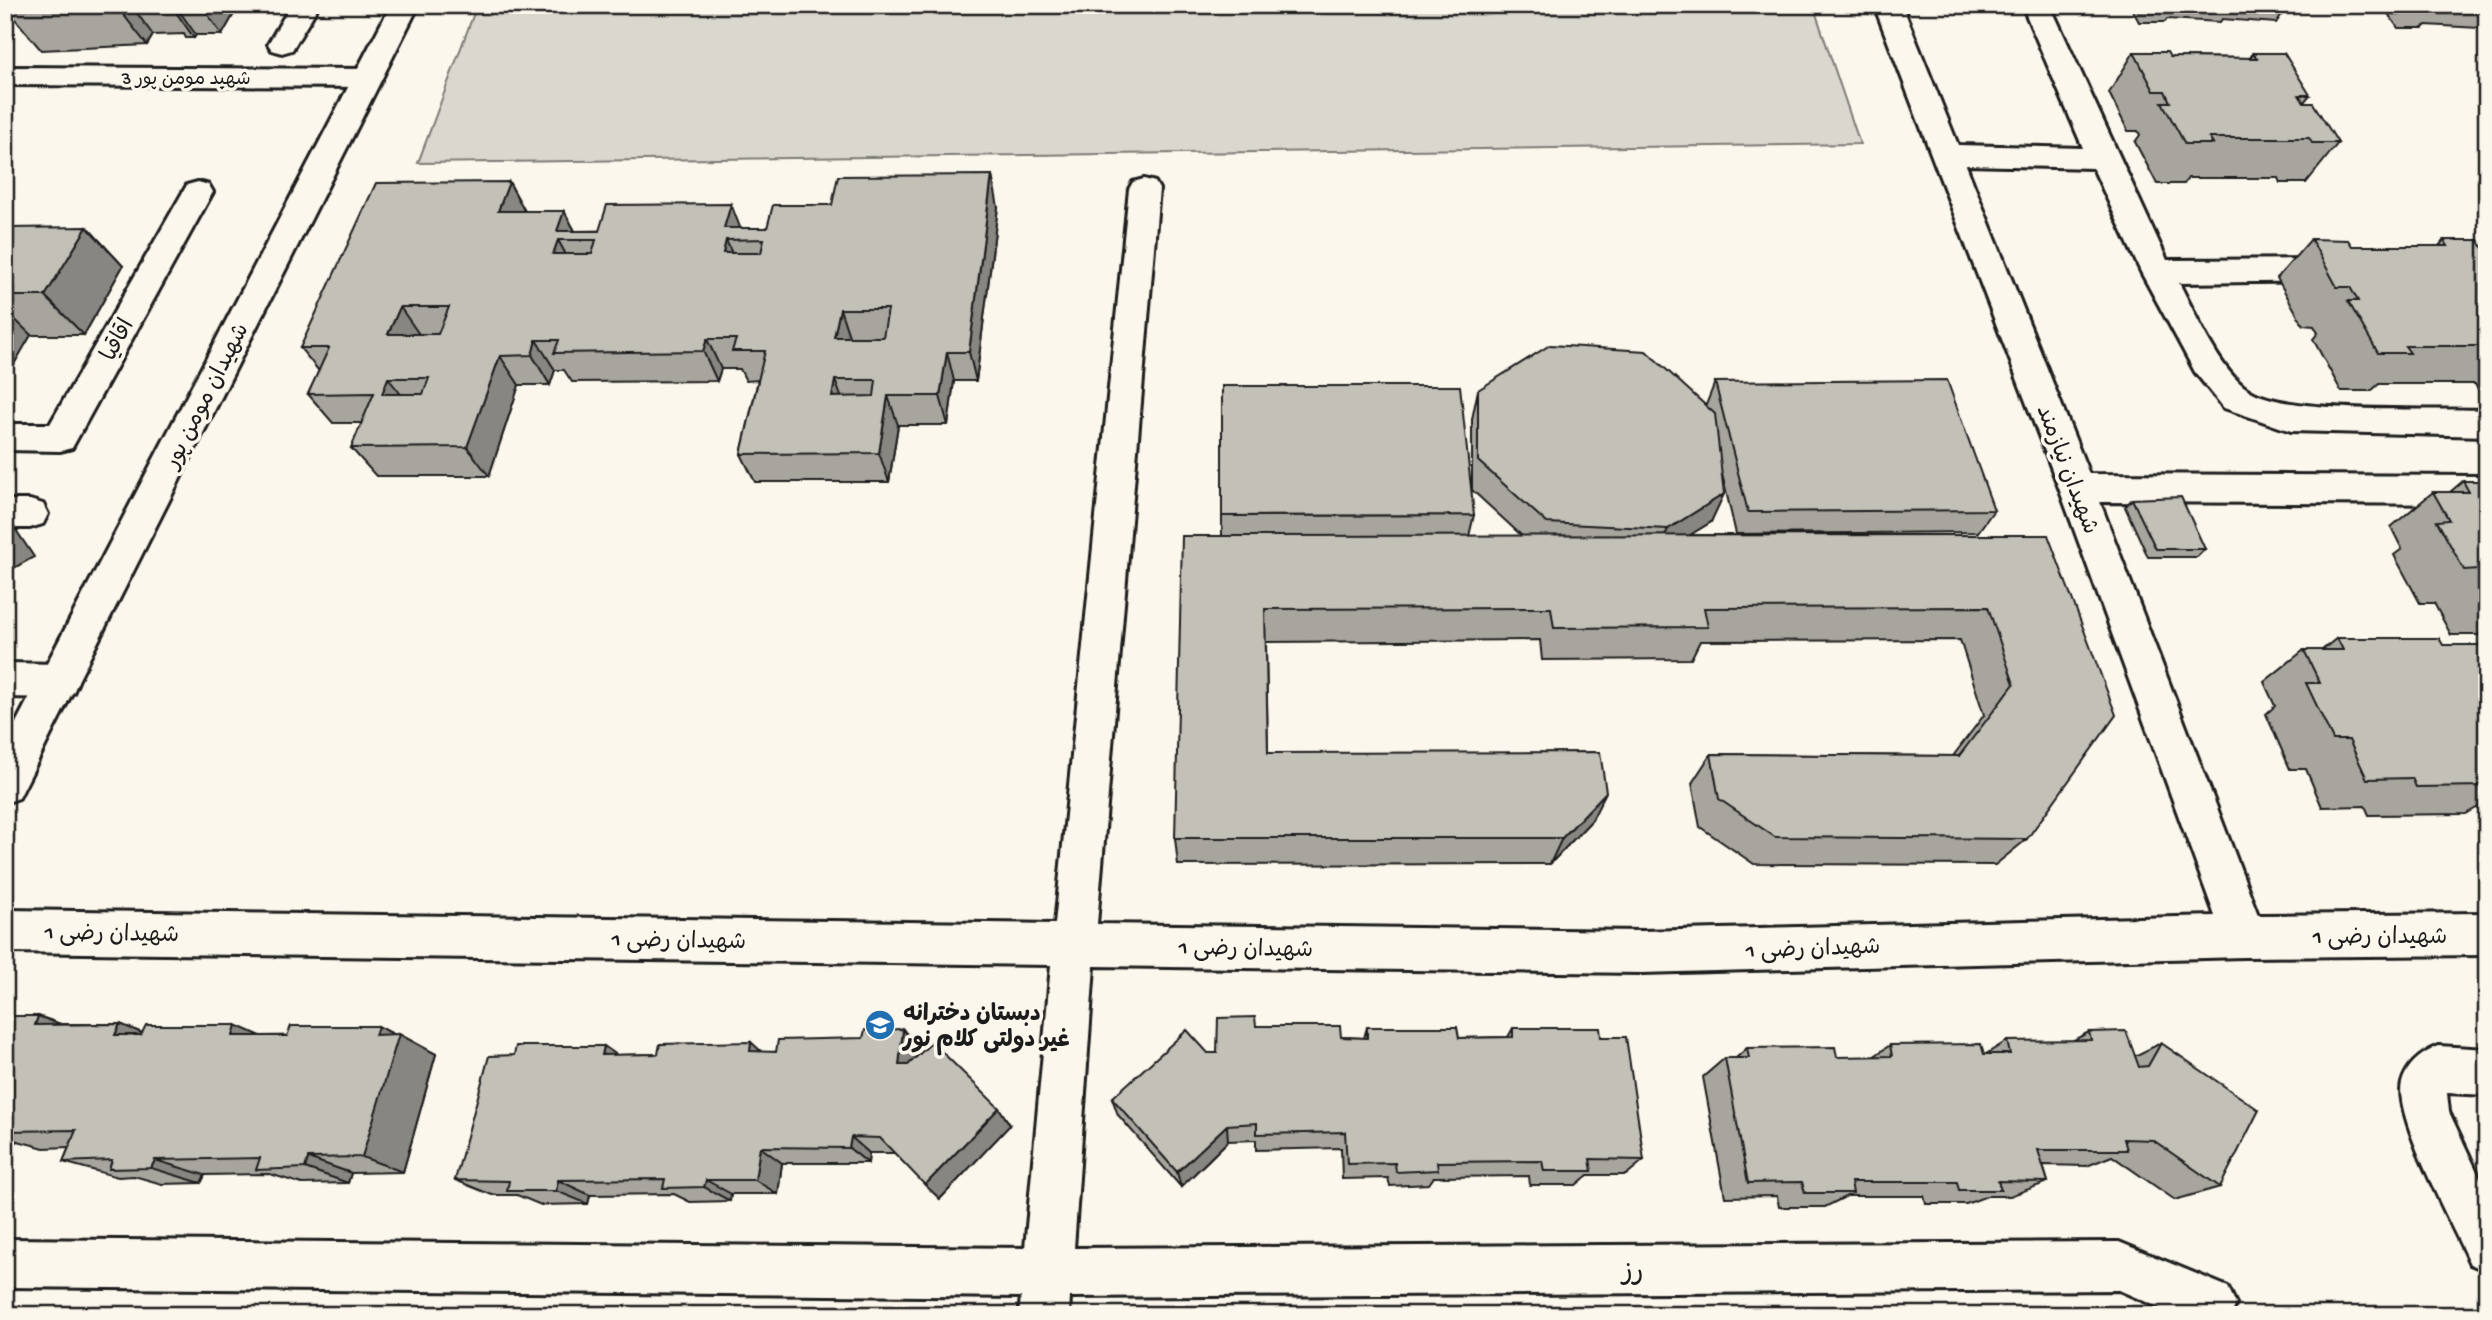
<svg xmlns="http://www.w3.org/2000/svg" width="2492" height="1320" font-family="'Gochi Hand','Playpen Sans Arabic',sans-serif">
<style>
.green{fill:#dad7ce;stroke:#7b7a75;stroke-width:2}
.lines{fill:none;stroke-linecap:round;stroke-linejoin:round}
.street-casing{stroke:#1c1c1c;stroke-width:6}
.secondary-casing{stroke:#1c1c1c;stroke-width:6}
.street{fill:#fbf7ec;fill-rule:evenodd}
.secondary{fill:#fbf7ec;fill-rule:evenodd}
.wall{fill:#a8a59e;stroke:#1c1c1c;stroke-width:2}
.shaded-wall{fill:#888681;stroke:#1c1c1c;stroke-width:2}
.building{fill:#c3c0b8;stroke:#1c1c1c;stroke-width:2;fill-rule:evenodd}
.labels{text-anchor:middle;stroke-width:7;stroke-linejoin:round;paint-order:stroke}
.far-street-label{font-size:19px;fill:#1c1c1c;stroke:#fbf7ec}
.street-label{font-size:23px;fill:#1c1c1c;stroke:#fbf7ec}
.poi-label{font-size:23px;font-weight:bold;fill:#1c1c1c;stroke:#fbf7ec;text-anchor:start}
.near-street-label{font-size:28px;fill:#1c1c1c;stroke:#fbf7ec}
</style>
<rect width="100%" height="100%" fill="#fbf7ec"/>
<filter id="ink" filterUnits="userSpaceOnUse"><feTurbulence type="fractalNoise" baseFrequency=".0143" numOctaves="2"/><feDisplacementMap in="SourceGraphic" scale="14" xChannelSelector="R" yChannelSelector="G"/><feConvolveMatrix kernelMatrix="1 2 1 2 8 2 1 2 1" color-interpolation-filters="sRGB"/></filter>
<g filter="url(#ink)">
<path class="green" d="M477,5h1336l47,139 -1442,19z"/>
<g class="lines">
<g class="street-casing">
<path id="street" d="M291,5h28l-27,45 -10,3 -10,-3 -4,-6z
M1874,5h28l56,140 125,3 -61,-143h28l117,255 170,-1 11,3 5,8 -5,8 -11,3 -158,2c17,31 40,88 70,107 37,25 187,18 238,20v26l-196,-5 -67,-23 -29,-36 -54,-100 -48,-104 -127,-3 123,309 398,2v28l-387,-2 158,413 229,-2v42l-243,2 -602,16 -548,-7 -20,282 1045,-6 109,45 8,17 -5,11h-55l-57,-25 -1049,7 -1,18h-50l2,-18 -1016,-10v-48l1020,9 26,-283 -1046,-13v-42l1050,14 74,-735 4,-7 11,-3 11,3 4,7 -62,735 545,7 573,-15 -156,-428z
M5,67l363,2 10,3 4,6 -4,6 -10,3 -363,-2z
M198,182l11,3 4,7 -141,256 -12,3 -55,-1v-26h45l137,-239z
M5,500h25l13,4 5,10 -5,10 -13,4h-25z
M5,663l54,1 14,5 5,12 -5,12 -14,5 -54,-1z
M2439,1046l48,3v46l-40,-2 2,19 38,81v78l-17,-7c-16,-36 -77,-148 -68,-181 5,-19 20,-30 37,-37z"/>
</g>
<g class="secondary-casing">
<path id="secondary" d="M391,5h28l-400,793 -14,5v-59z"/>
</g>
<use href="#street" class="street"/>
<use href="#secondary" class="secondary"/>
</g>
<path class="wall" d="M5,5h234l-17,30h-26l-2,3h-8l-2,-4 -31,1 -6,10 -106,5 -30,-36 -6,7z
M2130,5h158l-12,18 -54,-4 -2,3 -53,-3 -2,3h-26z
M2382,5h105v19h-5l-3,4 -53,-3 -3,3h-25z
M2134,52l36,5 80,1 3,-5 57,42 -6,7 34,41 -32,40h-26l-2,-5h-90l-4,6h-27l-22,-42 5,-7 -2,-4h-10l-19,-38z
M509,182l16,29h39l11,20 192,-3 231,-21 -22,174h-22l-6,44h-50l-9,57h-134l-14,-28 17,-74 -12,1 -6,-12h-19l-4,12 -145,1 -8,-12h-9l-5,15h-31l-30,91h-113l-25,-28 11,-25h-29l-25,-29 11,-23 -19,-23z
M87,227l36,39 -39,69h-53l-26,43v-144z
M2311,239l41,7h87l5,-6 43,14v136h-9l-3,-6h-96l-8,7h-30l-28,-52 5,-6 -4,-7 -11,-1 -26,-47z
M1715,382l279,128 -16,22 -242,2 -14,-60 -11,48 -22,13h359l-21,304 -32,26 -241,-1 -54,-37 -8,-44 19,-29 242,2 31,-41 -24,-75 -260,1 -9,18 -149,1 -2,-20 -274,2 2,111 324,67 -42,44 -372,1 -3,-27 47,-302v-20l252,-1 -5,21h53l-50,-46v-71l6,-29 228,15z
M2463,481h24v154h-36l-17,-32h-14l-26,-48 8,-6 -11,-22 42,-35h17z
M2132,499l73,50 -8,8h-49l-23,-50z
M2337,638l106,7 44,12v149h-7l-14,8 -97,1 -4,-9 -43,1 -16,-38h-16l-24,-55 9,-8 -11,-24 40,-32h18z
M5,1016h33l23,8h59l22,9 119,3 133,-2 42,20 -33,118 -52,1 -3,10 -46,1 -32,-10 -65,1 -4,8 -39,1 -28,-8 -16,1 -55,-15 6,-15 -25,1 -26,-7 -13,8z
M1256,1026l85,11 23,1 3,-11 92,11 49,-1 5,-9 88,9 43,123 -18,15h-38l-12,10h-46l-1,-9 -95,1 -5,7 -39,2 -2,-8 -46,1 -1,-31 -85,2v-10l-28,1 -47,46 -63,-72 -6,-17 96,-45h9z
M2089,1032l46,24 26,-13 59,144 -45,13 -63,-44 -25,10 -44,-1 5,17 -38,14h-23l-21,8h-40l-2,-8h-77l-22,11h-46l-2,-11 -52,1 -22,-120 22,-19h11l11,-10 90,9h36l17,-12 96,9 21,-13h65z
M918,1049l-1,7 82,52 11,17 -70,74 -45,-46h-26l-1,10h-86l-4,31h-47l-1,7 -40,1 -16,-8 -84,1 -2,9 -47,1 -24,-10h-25l-37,-15 162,-125z"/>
<path class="shaded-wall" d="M5,5h12l-10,4 4,5 -6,7z
M116,5h15l22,30 -6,10z
M171,5h4l21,30 -2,3z
M201,5h38l-17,30z
M992,175l6,32 -22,174 -7,-29z
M509,182l17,32 -28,-3z
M731,204l12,31 -19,-7z
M564,211l16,29 -23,-9z
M87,227l36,39 -39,69 -39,-39z
M558,240l17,31 -22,-17z
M726,240l13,30 -16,-17z
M400,307l21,30 -33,-3z
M840,309l10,30 -16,-2z
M5,310l26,25 -25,43 -1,-1z
M707,339l14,30 -4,12 -14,-30z
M536,340l19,30 -5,15 -18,-30z
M947,352l7,29 -6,44 -8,-29z
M500,356l19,29 -30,91 -22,-29z
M388,378l23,29 -29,-13z
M835,380l11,30 -14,-13z
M888,396l10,29 -9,57 -10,-29z
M1724,494l-13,28 -55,34 12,-27z
M5,516l3,2 26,39 -29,16z
M1606,792l-14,28 -42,44 12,-26z
M38,1016l53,20 -56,-11z
M120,1024l49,20 -54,-9z
M236,1025l45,20 -48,-9z
M378,1026l21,11v-3l37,20 -33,118 -41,-15 13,-122z
M903,1029l15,20 -4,34 -15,-18z
M751,1042l22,20 -23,-11z
M604,1046l29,20 -31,-11z
M999,1108l11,17 -70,74 -15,-14z
M1227,1125l1,16 -47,46 -4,-15z
M5,1137l13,4 -13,8z
M851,1137l18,16 -1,10 -19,-15z
M760,1147l22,16 -4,31 -23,-14z
M308,1158l43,15 -3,10 -43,-15z
M155,1160l50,15 -4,8 -50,-15z
M558,1180l32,15 -2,9 -32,-13z
M706,1180l25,14 -1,7 -26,-14z"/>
<path class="building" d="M10,5h90l-93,4z
M2134,52h33l3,5 87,1 -4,-5h31l26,42h-11l5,8h9l25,40h-26l-3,-5h-100l4,6h-28l-23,-42h8l-5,-11h-11z
M992,175l-23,177h-22l-7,44h-52l-9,57 -138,1 24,-103h-33l4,-12h-29l-4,12 -149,2 5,-13h-23l-4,15 -32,1 -33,91 -116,1 23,-55 -66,1 21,-46h-29l76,-165 133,-1 -11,29h66l-7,20h42l8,-26 124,-1 -7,24h43l6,-23h59l6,-29zM764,239l-3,14h-38l3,-13zM558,240h38l-4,14h-39zM400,307h49l-11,27h-50zM840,309h48l-5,28h-49zM388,378h41l-6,16h-41zM835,380h41l-2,16 -42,1z
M87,227l-42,69h-40v-62l4,-6z
M2311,239l37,1 4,6h96l-4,-6h34l9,14v92h-82l5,7h-32l-30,-52h10l-8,-14h-13z
M1550,345l96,6 69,63 9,80 -56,35 -121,-6 -69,-62v-71z
M1947,380l47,130 -246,2 -33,-130z
M1222,386h238l14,129 -252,1z
M2463,481h24v102l-8,-14 -15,1 -27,-49 12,-1 -16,-28h36z
M2181,497l24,52h-49l-24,-50z
M2048,535l68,180 -89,124 -252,-2 -56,-38 -8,-45 248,2 55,-72 -26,-77 -284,1 4,19 -154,1 -3,-20 -286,1 3,144 332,-1 6,40 -44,46h-387l7,-302z
M2337,638h102l4,7h37l7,12v129l-71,1 -4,-9 -45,1 -18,-39h-16l-27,-57h14l-16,-33h39z
M5,1016h33l-3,9 85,-1 -5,11h26l5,-10h90l-3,11h54l4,-10h87l-3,9 24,-1 -37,123 -54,1 -3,10 -49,2 4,-12 -105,2 -4,8 -42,1 3,-9 -49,2 13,-32 -71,1z
M1255,1017l1,9h84l1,11 26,1v-11h90l2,11 54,-1v-9h87l1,9h25l18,123 -54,-1 2,12h-48l-2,-10 -105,1 1,8 -42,2 -1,-9 -48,1 -2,-32 -88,2v-11l-30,2 -50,47 -65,-74 75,-68 21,23h9l1,-35z
M903,1029l-4,36h9l24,-23 67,66 -74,77 -45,-47 -29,-1 -2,11 -89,-1 -5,33h-49l-2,7 -41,1 2,-9 -107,1 -2,11h-49l2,-10 -54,-1 34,-124 25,-1 2,-9h88l-2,9 56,-1 2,-10 91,-2 -1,9 26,1 2,-12 85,-2 2,-8z
M2126,1031l13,36 9,-1 13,-23 98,67 -39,77 -67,-47 -29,-1 3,11h-89l10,32 -50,-1 3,9h-42l-2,-8h-106l2,11h-48l-3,-11 -54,1 -23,-125h24l-2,-10 88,-1 2,10 55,-1 -2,-11 91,-1 3,10h26l-3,-13 84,-1 -2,-8z"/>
</g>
<defs>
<g id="school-disc" transform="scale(1.575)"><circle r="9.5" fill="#1f6fb2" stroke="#fbf7ec"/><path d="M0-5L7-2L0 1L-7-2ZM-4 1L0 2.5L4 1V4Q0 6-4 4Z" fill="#fff"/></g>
</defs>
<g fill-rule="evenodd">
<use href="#school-disc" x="880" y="1025"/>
</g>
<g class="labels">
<g class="far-street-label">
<text x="186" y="84">شهید مومن پور 3</text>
</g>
<g class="street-label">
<text transform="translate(116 339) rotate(-61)" y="8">اقاقیا</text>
<text transform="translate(205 395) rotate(-63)" y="8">شهیدان مومن پور</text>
<text transform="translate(2069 469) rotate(69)" y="8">شهیدان نیازمند</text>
<text transform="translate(112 932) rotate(1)" y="8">شهیدان رضی 1</text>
<text x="2380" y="943">شهیدان رضی 1</text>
<text transform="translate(679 939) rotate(1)" y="8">شهیدان رضی 1</text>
<text transform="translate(1246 947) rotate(1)" y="8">شهیدان رضی 1</text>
<text transform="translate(1813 947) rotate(-2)" y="8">شهیدان رضی 1</text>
</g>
<g class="poi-label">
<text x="903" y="1020">دبستان دخترانه<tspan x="903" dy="26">غیر دولتی کلام نور</tspan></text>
</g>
<g class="near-street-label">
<text x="1633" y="1279">رز</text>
</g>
</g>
<rect width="2492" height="1320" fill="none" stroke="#fbf7ec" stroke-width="28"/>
<rect x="14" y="14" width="2464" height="1292" fill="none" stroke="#1c1c1c" stroke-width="2.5" filter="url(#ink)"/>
</svg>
